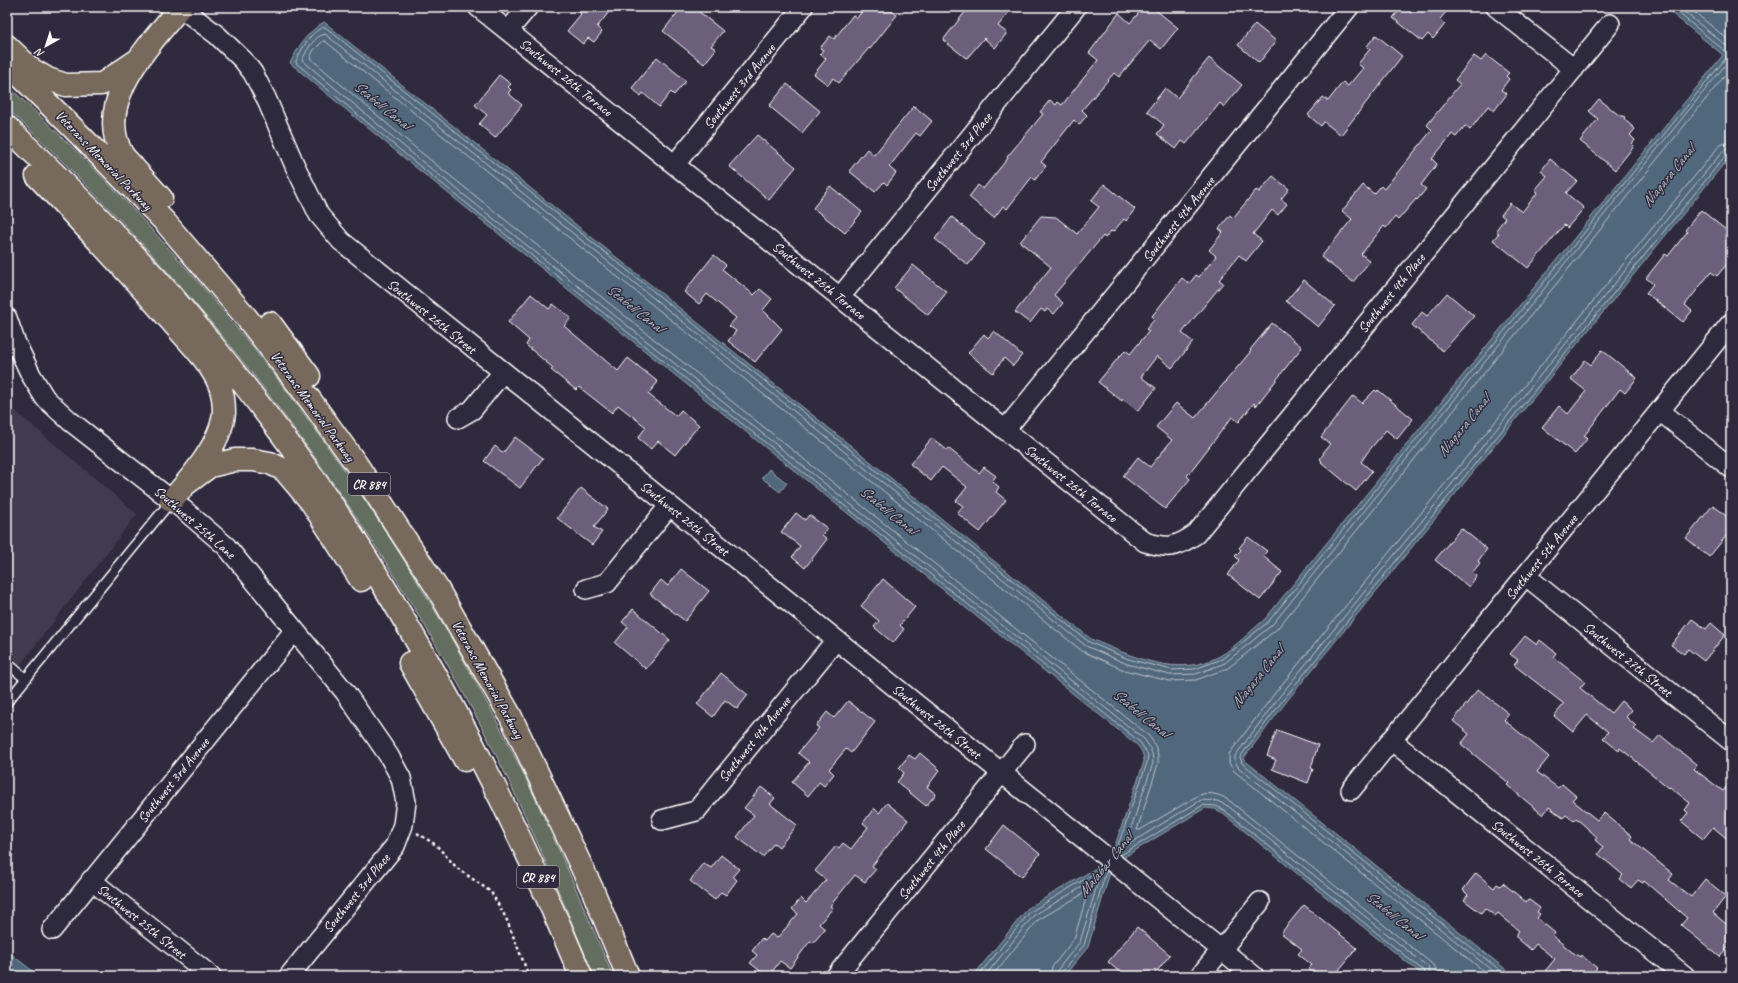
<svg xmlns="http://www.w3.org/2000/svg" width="1738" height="983" font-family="Caveat,sans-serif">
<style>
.built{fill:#413a50}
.green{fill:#646d60;stroke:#b2b6b0}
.water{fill:#51677c;stroke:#97a4b0}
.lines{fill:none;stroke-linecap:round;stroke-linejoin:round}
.shore{stroke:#b9c2cb;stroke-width:1}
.building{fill:#6c5e7b;stroke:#fff}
.lane-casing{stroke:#fff;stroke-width:12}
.street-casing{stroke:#fff;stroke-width:22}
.highway-casing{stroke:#fff;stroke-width:25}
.path{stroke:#fff;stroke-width:2.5;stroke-dasharray:3 3;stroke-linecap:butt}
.lane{stroke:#2f2a3d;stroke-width:9}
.street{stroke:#2f2a3d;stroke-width:19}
.highway{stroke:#77695c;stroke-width:22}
.labels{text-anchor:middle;stroke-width:3;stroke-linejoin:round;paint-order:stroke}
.shield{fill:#2f2a3d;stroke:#c1bfc5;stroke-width:1}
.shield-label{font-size:13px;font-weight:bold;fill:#fff}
.street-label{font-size:14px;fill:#fff;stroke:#2f2a3d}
.water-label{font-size:15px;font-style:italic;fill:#b1bbc4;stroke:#2f2a3d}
</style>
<rect width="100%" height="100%" fill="#2f2a3d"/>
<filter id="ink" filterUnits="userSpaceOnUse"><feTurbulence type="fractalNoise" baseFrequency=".025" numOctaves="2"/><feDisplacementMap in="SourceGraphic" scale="8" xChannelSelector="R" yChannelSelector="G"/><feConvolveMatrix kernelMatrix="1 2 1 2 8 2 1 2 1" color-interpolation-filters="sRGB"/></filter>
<g filter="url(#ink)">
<path class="built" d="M7,392l6,17 124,105 -130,168z"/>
<path class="green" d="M7,85c57,53 113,108 165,167 142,159 262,338 355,529 31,64 58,129 86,195h-19c-36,-87 -72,-173 -116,-256 -90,-168 -201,-328 -329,-469 -46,-50 -93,-97 -142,-143z"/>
<path class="water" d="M1664,7h67v148l-445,547 -43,57 271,217h-90l-202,-163 -7,-4 -10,-1 -79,48 -17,20 -21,71 -24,29h-91l55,-68 70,-41 16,-19 30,-86c0,-7 -2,-11 -7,-17l-728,-583 -119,-99c9,-17 17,-31 34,-41l767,617c40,17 87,40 129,17 14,-8 32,-26 45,-37l458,-564z
M769,469l18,14 -7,9 -18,-14z
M7,951l32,25h-32z"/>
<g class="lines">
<path class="shore" d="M1678,7l50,40 3,4
M1688,7l43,35
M1116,851l31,-88 1,-8 -8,-13 -729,-583 -115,-96v-2c6,-12 15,-31 29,-34l764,615 39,17 44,11 23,-1 27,-10 46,-37 458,-564 1,-4 -2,-3 -54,-44
M1121,855l82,-50 13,1 8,4 200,161 2,5
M978,976l52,-64 73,-44
M985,976l49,-61 62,-36 2,3 -18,60 -22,27 -2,7
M992,976l46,-56 48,-28 1,3 -13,44 -22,28 -2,9
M1061,976l1,-4 22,-27 21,-70 2,-3
M1431,976l-3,-9 -200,-161 -11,-5 -16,-1 -72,44 -3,-1 27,-80c0,-10 -3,-17 -10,-25l-729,-583 -112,-95c5,-10 12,-24 23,-26l761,612 41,18 43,11 26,-1 29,-11 47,-38 459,-567
M1437,976l-1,-8 -5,-5 -200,-161c-9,-7 -20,-11 -32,-7l-59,35h-3l21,-66c1,-13 -3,-21 -11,-30l-729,-584 -108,-92 3,-7 10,-10h2l757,610 42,19 45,11 27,-1 32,-12 49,-39 454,-561
M1490,976l-256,-205 -5,-8v-9l46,-61 410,-505 34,-42 6,-3 6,-1
M1499,976l-261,-209 -3,-6v-5l44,-59 410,-505 34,-41 8,-3
M1507,976l-265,-213 -2,-6 43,-57 443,-545 5,-2"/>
</g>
<path class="building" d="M573,7h40l-16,20 5,5 -8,10 -6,-4 -5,6 -16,-13 14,-17z
M682,7h11l30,24 -12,15 5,3 -12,15 -41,-33z
M865,7h22l10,8 -27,34 -1,-1 -30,35 -6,-5 -5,7 -14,-11 12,-15 -6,-5 3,-4 -3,-2 10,-12 4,3 19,-24 4,3z
M969,7h44l-15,19 9,7 -12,15 -11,-10 -16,19 -2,1 -23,-18z
M1144,7h8l26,21 -17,21 -11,-9 -31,37 -5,-4 -32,37 5,5 -8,10 -5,-5 -33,42 5,4 -11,14 -3,-3 -25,32 -4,-3 -9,12 -25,-21 9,-12 5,4 25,-31 -1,-1 36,-43 -3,-2 10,-12 6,5 2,-3 4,3 36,-45 -9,-7 30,-40 11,10z
M1401,7h3l7,6 6,-6h22l7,5 -6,7 5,5 -12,15 -5,-5 -6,7 -29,-23z
M1255,24l21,17 -17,22 -21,-18z
M1376,35l26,21 -61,79 -17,-13 -3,4 -13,-11 15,-18 5,4 15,-19 5,4 15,-18 -5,-4 12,-15 -3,-3z
M1486,55l23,18 -3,3 3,3 -8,11 6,4 -13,17 -6,-5 -18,24 -5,-4 -9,11 -4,-3 -20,25 5,5 -16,21 5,4 -9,11 -1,-1 -18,21 -3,-3 -9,11 -2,-2 -23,28 9,7 -17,21 -32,-25 31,-38 -10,-8 21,-26 11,9 7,-8 3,3 48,-59 -5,-5 33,-41 -5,-4 19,-24 7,5z
M657,57l29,24 -12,14 -3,-3 -12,15 -16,-14 -2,3 -9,-8z
M1209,58l33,27 -18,22 -4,-4 -34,41 -4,-3 -6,8 -19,-15 7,-9 -17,-14 18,-23 12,10z
M499,75l12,9 -3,3 3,3 -3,3 14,12 -27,33 -16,-14 8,-9 -12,-10z
M787,84l33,27 -18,22 -33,-27z
M1599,99l21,17h4l1,4 10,9 -5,6 5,5 -3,4 2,2 -19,24 -35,-29 18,-22 -9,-8z
M914,106l18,15 -12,15 -4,-3 -27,34 7,6 -9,12 -3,-3 -9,10 -26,-21 18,-22 7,6z
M757,135l39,32 -27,33 -40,-34z
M1550,159l27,22 -11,12 18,15 -17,20 -3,-3 -36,43 -35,-28 6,-7 -3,-3 9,-12 -4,-3 9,-12 12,9 16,-20 -3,-2 12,-14 -6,-5z
M1273,176l16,13 -8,10 6,5 -9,11 -6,-5 -19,24 9,7 -16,20 -7,-6 -20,25 4,3 -41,50 11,9 -21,26 -15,-12 -16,21 15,11 -18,23 -15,-12 -1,2 -24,-19 20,-24 8,-8 4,4 19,-23 -3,-2 9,-10 -3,-3 30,-38 7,6 7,-9 3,2 17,-21 -7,-6 14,-18 -4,-3 11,-14 3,3 23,-28 3,2z
M1104,184l31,25 -9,12 -2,-2 -11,13 -2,-1 -6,7 -2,-2 -49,59 9,8 -9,11 -7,-5 -2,3 -4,-3 -11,14 -15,-11 36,-45 -31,-25 21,-26 15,1 21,17 22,-27 -8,-6z
M830,186l32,26 -17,21 -32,-25z
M1701,210l30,24v25l-14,17 -6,-4 -26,33 7,6 -9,11 -37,-29 7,-9 -7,-6 19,-24 3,2 19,-24 -2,-2z
M952,217l33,27 -17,21 -33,-26z
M714,255l12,10 -4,4 32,26 6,-6 12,10 -9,11 19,19 -27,33 -27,-21 8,-10 -7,-5 7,-8 -29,-24 -8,10 -15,-12z
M913,265l34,27 -19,23 -34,-27z
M1304,280l31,26 -17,21 -32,-26z
M1447,293l27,23 -31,35 -31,-26 10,-13 5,4z
M531,294l18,15 4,-5 18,14 -7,8 54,45 10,-13 30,24 -10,12 28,22 5,-6 18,15 -24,30 -17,-14 -7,8 -13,-11 8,-11 -28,-22 -6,8 -33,-26 -3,3 -25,-20 2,-2 -27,-23 3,-5 -21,-18z
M1272,323l30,24 -46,59 -2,-3 -15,19 -7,-5 -45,59 3,3 -25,30 -42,-33 15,-19 12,10 22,-27 -16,-13 20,-24 19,15 56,-67 -1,-1z
M994,331l28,24 -9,11 -9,-8 -11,15 -25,-20 16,-19 4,4z
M1602,350l35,28 -12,15 -5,-4 -36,47 3,3 -12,15 -33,-27 17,-21 9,8 18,-23 -15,-12 14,-19 6,5z
M1375,390l2,2 1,-2 35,29 -16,20 -11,-9 -19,23 -6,9 11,9 -16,20 -35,-29 1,-1 -2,-2 4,-6h-1l7,-9 -9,-7 32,-41 9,7z
M515,437l28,21 -23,30 -36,-27 11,-15 8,7z
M932,438l15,12 1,-2 31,25 5,-6 12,9 -4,5 7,6 -3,5 10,8 -26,32 -23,-19 6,-7 -7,-5 11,-14 -25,-20 -11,14 -21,-17z
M581,488l27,21 -14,18 8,5 -10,13 -35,-27z
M1713,505l18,15v10l-22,27 -23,-19z
M796,513l9,7 4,-5 18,13 -5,7 5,4 -22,29 -13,-11 8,-11 -19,-14z
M1461,528l26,21 -9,12 2,2 -7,9 4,4 -8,11 -34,-27z
M1248,537l19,14 -4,5 19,16 -22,28 -32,-25 11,-15 -4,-4 6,-6 -2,-2z
M681,569l28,22 -24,30 -35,-27 11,-14 7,6z
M883,579l32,28 -15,18 4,4 -11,14 -19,-16 5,-6 -18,-15z
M633,609l37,31 -24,29 -31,-26 13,-16 -6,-5z
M1692,619l14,10 5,-6 14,12 -21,26 -16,-12 -4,5 -13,-9z
M1525,636l12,9 3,-5 16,13 -3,4 32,25 -5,6 31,25 10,-12 11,9 -6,7 10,9 -2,3 19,14 7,-8 37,30 -3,4 29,22 8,-10v61l-18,-15 -10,12 -22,-18 7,-8 -3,-3 5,-7 -20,-16 -1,1 -49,-40 -1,3 -16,-13 5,-6 -21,-17 -14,17 -19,-16 10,-12 -50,-39 4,-5 -8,-6z
M721,673l27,22 -11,14 -12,-9 -12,17 -16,-13z
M1478,689l31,25 -5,6 45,37 -12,15 21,16 4,-4 14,12 -4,4 25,20 7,-7 28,23 -2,3 43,35 -4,6 22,17 14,-18 21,17 -13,17 18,15v16l-11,13 -39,-32 6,-7 -43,-37 -1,2 -5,-3 -7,8 -11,-9 3,-4 -25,-21 5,-7 -8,-7 2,-3 -21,-19 -2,3 -8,-6 -3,3 -14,-11 -6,8 -36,-30 2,-2 -48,-39 8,-10 -16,-13z
M848,701l27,21 -24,31 -5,-4 -17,20 5,5 -10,12 -5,-4 -11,14 -16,-14 17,-20 -11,-9 21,-25 -3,-2 11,-14 7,6z
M1277,730l41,15 -7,23 2,1 -5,14 -36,-14 4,-9 -9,-4z
M920,753l20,17 -13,17 9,7 -10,12 -29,-24 7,-9 -5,-5 10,-13 6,4z
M761,787l14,11 -5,6 27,21 -18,22 -5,-4 -11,14 -26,-20 17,-22 -10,-7z
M887,803l21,17 -36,46 4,3 -11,13 -10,-7 -25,31 3,2 -14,16 6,5 -12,14 -3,-2 -20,27 -10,-7 -11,15h-2l-17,-13 7,-8 -5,-4 10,-13 3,3 6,-7 6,4 21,-24 -6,-5 9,-11 5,5 20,-23 -11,-9 21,-25 3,2 4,-5 8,6 17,-22 -5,-4 11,-15 5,5z
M1004,825l36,29 -18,23 -36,-28z
M721,855l18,14 -6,7 4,4 -11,15 -5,-3 -6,8 -25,-19 13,-18 8,5z
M1476,873l18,15 3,-4 3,2 3,-3 23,19 2,-3 12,9 -3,4 3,2 -3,4 18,15 -2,3 19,16 8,5 1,-2 16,13 -7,8h-49l14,-17 -19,-15 -5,6 -16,-14 4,-5 -21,-18 -3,3 -10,-8 -4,5 -17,-13 4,-5 -5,-5z
M1304,905l53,43 -23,28h-17l-9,-7 4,-4 -14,-11 4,-5 -21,-16z
M1137,927l33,28 -17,21h-29l-16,-14z"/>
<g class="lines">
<g class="lane-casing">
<path id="lane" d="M7,663l19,16
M7,702l164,-201"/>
</g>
<g class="street-casing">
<path id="street" d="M180,7l37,28 26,25 10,13 13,25 29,68 24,49 22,26 913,735
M478,7l667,535c24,7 30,6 51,-8l414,-510
M1496,7l78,62
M508,31l20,-24
M675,164l128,-157
M840,297l236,-290
M7,318l8,23 16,34 14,23 25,23 114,89 42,36 119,146 44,64 12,22 5,24 -3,23 -8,21 -106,130
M1660,411l71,57
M458,418l14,-8 31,-38
M1005,430l344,-423
M1526,576l205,165
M586,589l21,-6 62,-77
M1391,740l294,236
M1351,790l380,-467
M662,820l34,-9 140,-171
M91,880l120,96
M52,930l242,-299
M836,976l189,-232
M1200,976l60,-74"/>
</g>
<g class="highway-casing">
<path id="highway" d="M7,46l24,23 17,10 18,6 36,-1 34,-23
M7,63l67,66 91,93 81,95 65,84 46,64 80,123 73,127 83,176 35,85
M7,127c69,67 139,135 200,211 45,56 90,114 130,174 96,146 177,303 244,464
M37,176c45,47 90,95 134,145 17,20 39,40 49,65 3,8 4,20 4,27 -3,31 -33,65 -53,88
M161,198c-9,-10 -18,-20 -27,-30 -3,-4 -9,-9 -12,-14 -29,-53 28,-109 58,-147
M270,323l39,53
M186,484l24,-18 25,-6h18l17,3 14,7 28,33 49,77
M410,663l55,97"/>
</g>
<path class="path" d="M417,833l19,12 21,23 34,24 15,26 23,58"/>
<use href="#lane" class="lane"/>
<use href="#street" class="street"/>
<use href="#highway" class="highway"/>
</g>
</g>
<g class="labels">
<g class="shield">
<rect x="348" y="473" width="42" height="22" rx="3"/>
<rect x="517" y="866" width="42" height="22" rx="3"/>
</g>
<g class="shield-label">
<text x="369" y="489">CR 884</text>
<text x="538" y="882">CR 884</text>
</g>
<g class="street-label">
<text transform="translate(566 77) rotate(39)" y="5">Southwest 26th Terrace</text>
<text transform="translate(739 86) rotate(-51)" y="5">Southwest 3rd Avenue</text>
<text transform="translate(958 152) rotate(-51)" y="5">Southwest 3rd Place</text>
<text transform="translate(104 160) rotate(46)" y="5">Veterans Memorial Parkway</text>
<text transform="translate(1178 219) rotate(-51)" y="5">Southwest 4th Avenue</text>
<text transform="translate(819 280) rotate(39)" y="5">Southwest 26th Terrace</text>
<text transform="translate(1391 293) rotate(-51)" y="5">Southwest 4th Place</text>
<text transform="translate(432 316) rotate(39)" y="5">Southwest 26th Street</text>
<text transform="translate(313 406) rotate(54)" y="5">Veterans Memorial Parkway</text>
<text transform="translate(1071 483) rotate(39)" y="5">Southwest 26th Terrace</text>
<text transform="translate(685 518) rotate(39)" y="5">Southwest 26th Street</text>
<text transform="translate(195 522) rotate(41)" y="5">Southwest 25th Lane</text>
<text transform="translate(1541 557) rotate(-51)" y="5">Southwest 5th Avenue</text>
<text transform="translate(1628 659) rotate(39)" y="5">Southwest 27th Street</text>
<text transform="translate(488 679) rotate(61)" y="5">Veterans Memorial Parkway</text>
<text transform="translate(937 721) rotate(39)" y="5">Southwest 26th Street</text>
<text transform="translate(754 739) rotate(-51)" y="5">Southwest 4th Avenue</text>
<text transform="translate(173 780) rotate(-51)" y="5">Southwest 3rd Avenue</text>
<text transform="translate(1538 858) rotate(39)" y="5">Southwest 26th Terrace</text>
<text transform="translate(931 860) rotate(-51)" y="5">Southwest 4th Place</text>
<text transform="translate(356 893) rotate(-51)" y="5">Southwest 3rd Place</text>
<text transform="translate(142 921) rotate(39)" y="5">Southwest 25th Street</text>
</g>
<g class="water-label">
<text transform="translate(382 105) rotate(39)" y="5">Seabell Canal</text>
<text transform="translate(1668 176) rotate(-51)" y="5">Niagara Canal</text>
<text transform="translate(635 308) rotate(39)" y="5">Seabell Canal</text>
<text transform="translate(1463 426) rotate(-51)" y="5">Niagara Canal</text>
<text transform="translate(888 510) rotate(39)" y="5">Seabell Canal</text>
<text transform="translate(1257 677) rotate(-51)" y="5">Niagara Canal</text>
<text transform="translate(1141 713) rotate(39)" y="5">Seabell Canal</text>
<text transform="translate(1105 865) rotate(-51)" y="5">Malabar Canal</text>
<text transform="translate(1394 915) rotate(39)" y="5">Seabell Canal</text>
</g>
</g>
<rect width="1738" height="983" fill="none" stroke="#2f2a3d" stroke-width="24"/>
<rect x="12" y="12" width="1714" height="959" fill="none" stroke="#fff" stroke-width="1.5" filter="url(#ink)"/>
<g transform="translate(46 46) rotate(219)" stroke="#2f2a3d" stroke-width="3" paint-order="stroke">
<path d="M0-3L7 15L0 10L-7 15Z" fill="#ffffff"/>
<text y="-6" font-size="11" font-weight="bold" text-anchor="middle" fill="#ffffff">N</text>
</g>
</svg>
